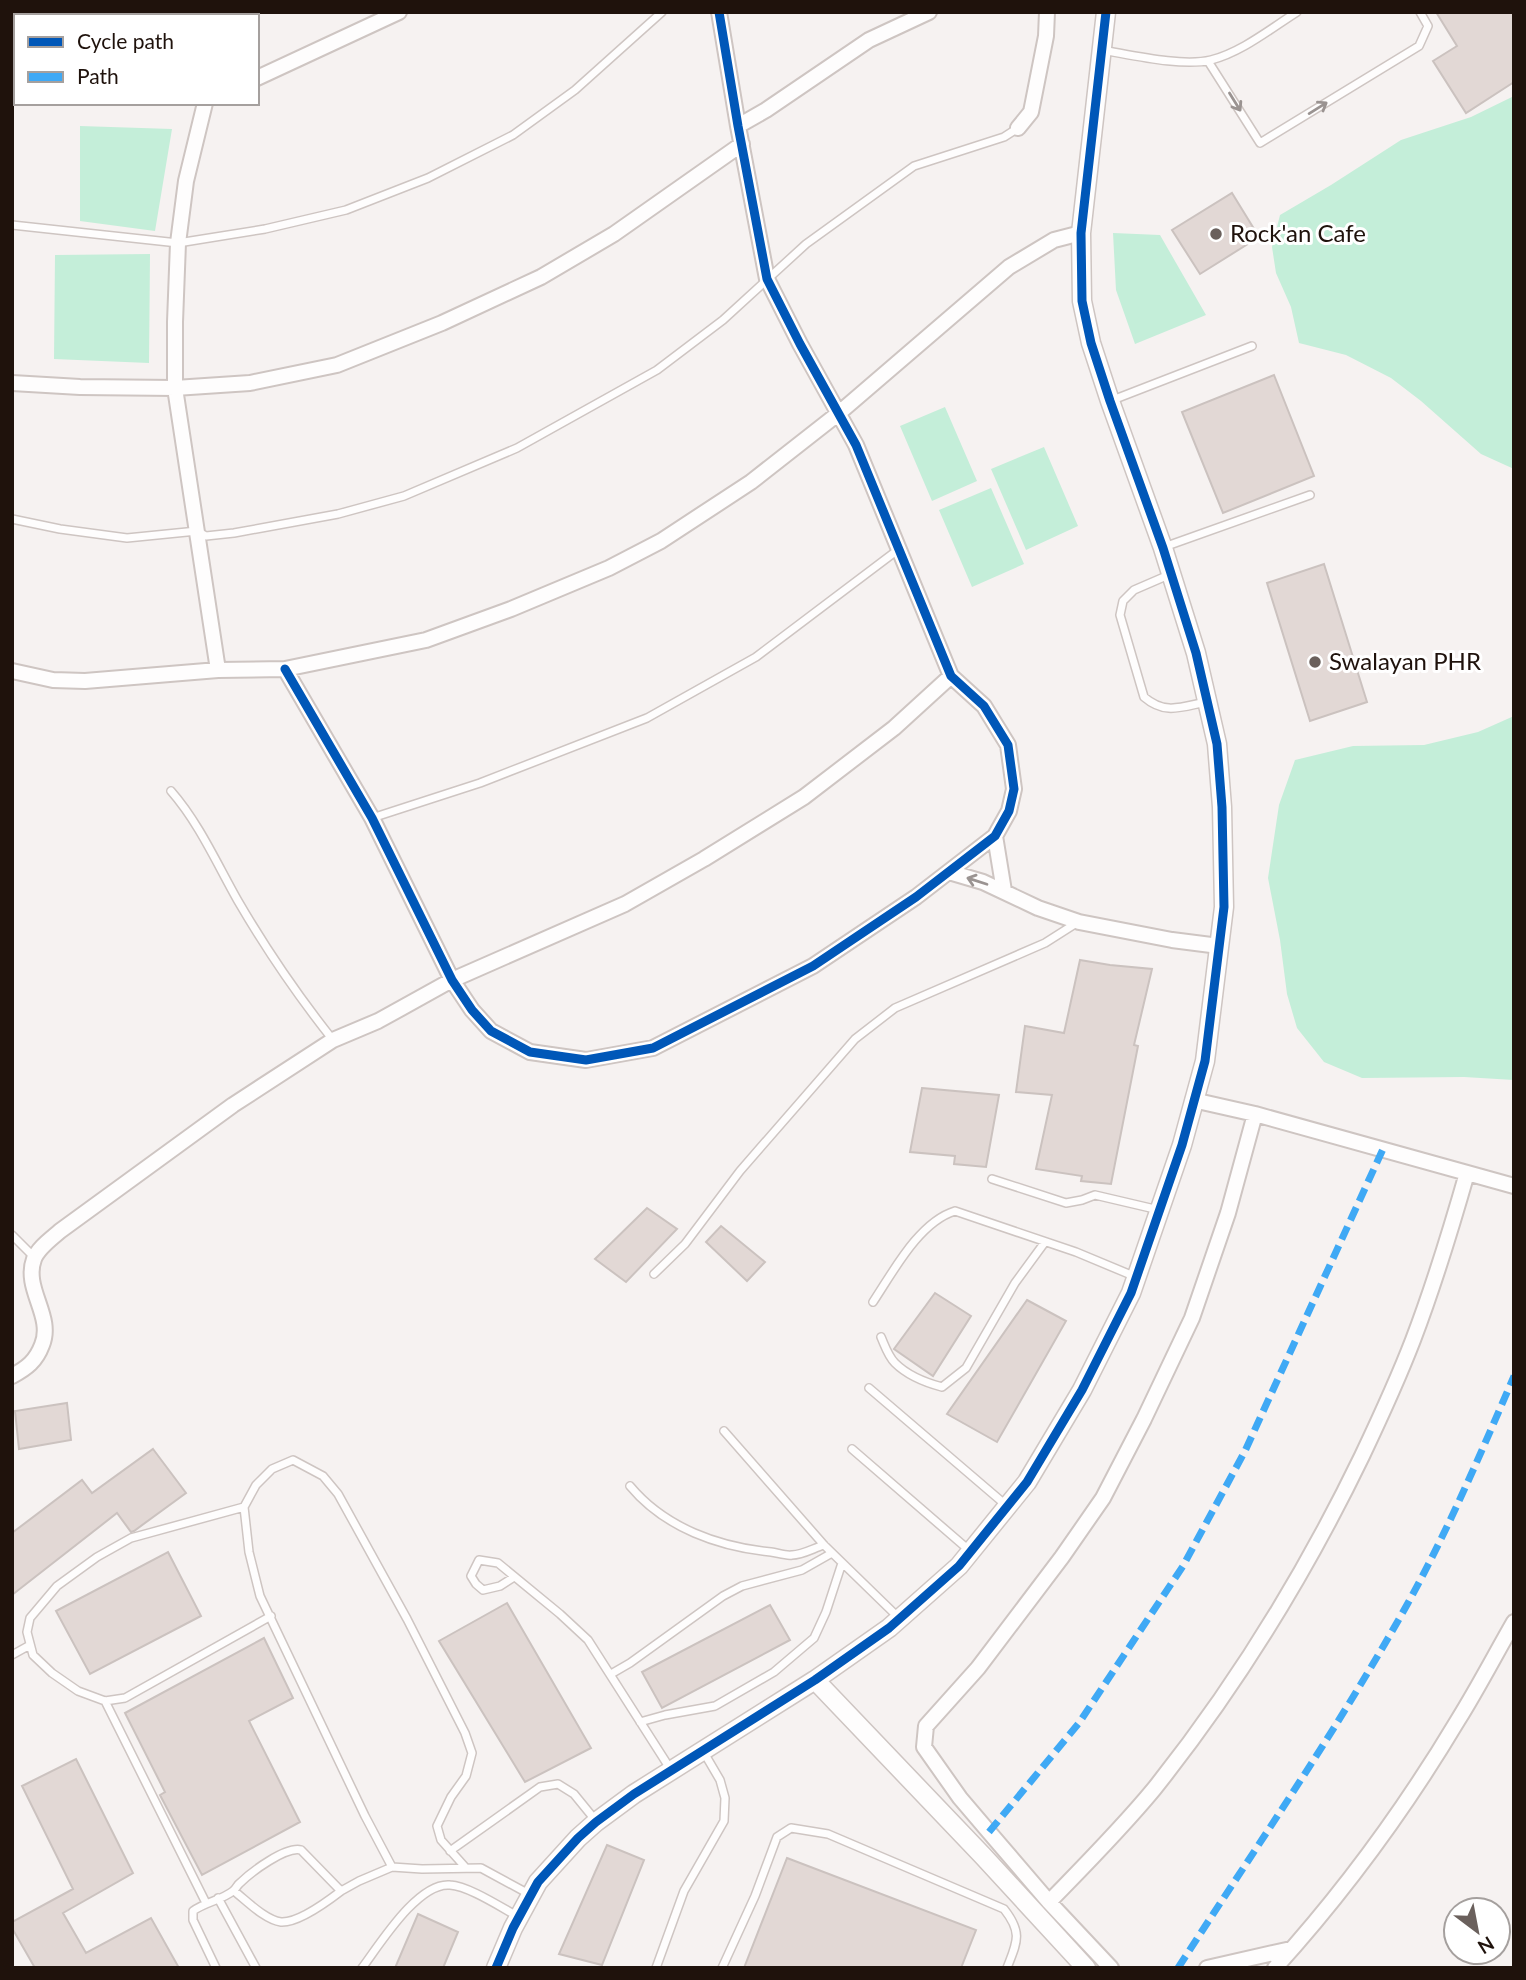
<svg xmlns="http://www.w3.org/2000/svg" width="1526" height="1980" font-family="Lato,sans-serif">
<style>
.green{fill:#c4eed9}
.building{fill:#e2d8d5;stroke:#cbc2bf;stroke-width:2}
.lines{fill:none;stroke-linecap:round;stroke-linejoin:round}
.service-casing{stroke:#cec5c2;stroke-width:10}
.minor-casing{stroke:#cec5c2;stroke-width:18}
.tertiary-casing{stroke:#cec5c2;stroke-width:21}
.service{stroke:#fefdfd;stroke-width:7}
.minor{stroke:#fefdfd;stroke-width:14}
.tertiary{stroke:#fefdfd;stroke-width:18}
.quiet{stroke:#3fa9f5;stroke-width:7;stroke-dasharray:14 7;stroke-linecap:butt}
.cycleway-casing{stroke:#fff;stroke-width:13}
.cycleway{stroke:#0057b8;stroke-width:9}
.oneway{stroke:#9a9391}
.poi-dot{fill:#6a605c;stroke:#fff;stroke-width:2.5}
.labels{text-anchor:middle;stroke-width:6;stroke-linejoin:round;paint-order:stroke}
.poi-label{font-size:24px;fill:#1f120c;stroke:#fff;text-anchor:start}
</style>
<rect width="100%" height="100%" fill="#f6f2f1"/>
<path class="green" d="M1514,96v373l-33,-15 -60,-53 -30,-23 -45,-23 -47,-12 -8,-36 -15,-34 -4,-26 8,-32 51,-30 70,-45 70,-23z
M80,126l92,3 -17,102 -75,-10z
M1113,233l47,2 46,80 -71,29 -19,-54z
M150,254l-1,109 -95,-4 1,-104z
M945,407l32,74 -45,20 -32,-75z
M1044,447l34,79 -52,24 -35,-81z
M991,488l33,76 -52,23 -33,-77z
M1514,716v364l-50,-3 -102,1 -38,-16 -27,-34 -10,-34 -7,-54 -12,-62 11,-73 16,-45 58,-14 71,-1 54,-13z"/>
<path class="building" d="M1436,12h78v70l-48,31 -33,-52 24,-15z
M1232,193l27,44 -59,37 -28,-44z
M1274,375l40,101 -91,37 -41,-101z
M1324,564l43,138 -57,19 -43,-138z
M1080,960l30,5 42,4 -18,76 4,1 -27,138 -30,-3 1,-5 -46,-7 16,-74 -36,-3 9,-66 39,7z
M922,1088l77,7 -13,72 -32,-3 1,-8 -45,-4z
M647,1208l30,21 -51,53 -31,-23z
M721,1226l44,36 -18,19 -41,-39z
M935,1293l36,23 -38,60 -39,-27z
M1027,1300l39,21 -69,121 -50,-28z
M67,1403l4,37 -52,9 -4,-38z
M153,1449l33,44 -52,38 -3,1 -14,-19 -105,82v-62l70,-53 10,13z
M168,1552l33,64 -111,58 -34,-63z
M507,1603l84,145 -66,34 -86,-141z
M770,1605l20,35 -128,68 -20,-36z
M264,1638l29,60 -44,23 51,101 -98,53 -42,-80 5,-3 -40,-79z
M76,1759l57,114 -70,40 23,40 65,-35 28,50h-144l-23,-40v-6l61,-33 -51,-103z
M607,1845l37,15 -42,105 -43,-11z
M787,1858l189,72 -15,38h-217z
M418,1914l40,18 -15,36h-48z"/>
<g class="lines">
<g class="service-casing">
<path id="service" d="M91,16l1,-4
M1102,50c30,5 80,17 109,10 31,-8 59,-31 86,-48
M1208,61l52,82 159,-97 9,-20 -8,-14
M12,225l166,18 87,-14 81,-19 82,-32 85,-43 62,-45 87,-78
M1110,401l142,-55
M12,519l48,10 67,9 70,-7 9,5 28,-3 104,-19 66,-18 113,-48 140,-78 66,-50 83,-76 108,-78 90,-29 14,-9
M1164,547l146,-52
M1171,574l-37,16 -11,11 -3,14 24,82c21,18 37,10 62,5
M171,791c28,32 46,73 67,110 28,48 60,95 95,139
M372,818l108,-35 167,-65 109,-61 143,-108
M992,1179l74,24 16,-3 13,-5 64,15
M12,1235l22,22
M654,1274l31,-30 55,-73 115,-132 40,-31 150,-65 33,-21
M873,1302c20,-30 46,-80 82,-91l121,41 60,25
M881,1337c4,9 7,19 14,26 12,12 32,20 47,24l24,-19 49,-85 30,-41
M869,1388l138,118
M724,1431l100,114 75,73
M852,1449l118,102
M630,1486c35,42 89,61 141,66 7,1 15,4 21,3 10,0 22,-7 32,-10
M244,1507l-113,31 -34,19 -40,29 -27,32 -3,14 6,23 19,18 26,18 27,10 20,-3 146,-82
M514,1577l-14,9 -17,4 -7,-6 -5,-8 8,-16 19,3 62,51 28,26 83,130
M12,1655l18,-10
M611,1674l19,-11 93,-67 19,-10 60,-16 30,-17
M105,1701l101,202
M640,1722l25,-7 50,-9 59,-34 40,-34 12,-26 16,-49
M450,1851l90,-64 18,-3 16,10 22,27
M392,1867l-27,-51 -105,-220 -11,-44 -5,-45 12,-22 16,-16 21,-9 30,16 15,18 69,125 58,114 7,20 -6,23 -15,21 -14,29 4,14 25,28
M234,1891c13,10 31,29 47,31 17,1 47,-21 60,-31
M218,1898l38,70
M216,1968l-23,-48v-9c12,-9 29,-11 40,-20 3,-2 4,-6 7,-8 11,-11 46,-37 61,-33l40,41 18,-10 33,-14 30,2 59,-1 48,26
M362,1968c18,-24 56,-86 88,-83 19,1 52,23 69,32
M656,1968l28,-77 40,-70 1,-23 -5,-18 -17,-29
M722,1968l33,-72 22,-59 14,-9 37,6 176,75c19,24 13,33 3,59"/>
</g>
<g class="minor-casing">
<path id="minor" d="M257,78l142,-66
M12,90h4
M205,103l-19,78 -8,62 -3,79v66l43,282
M738,126l28,-16 103,-70 60,-28
M1018,128l13,-16 15,-76 1,-24
M12,383l68,4 95,1 75,-5 87,-18 105,-42 99,-46 73,-43 128,-90
M285,669l87,149 80,162 20,30 19,21 39,21 56,8 67,-12 160,-82 103,-69 79,-61 14,-25 5,-22 -6,-44 -24,-39 -33,-30 -95,-231 -56,-101 -33,-65 -29,-153 -19,-114
M12,671l41,9 32,1 133,-11 67,-1 141,-29 85,-31 98,-41 52,-27 90,-59 88,-69 170,-146 45,-27 27,-7
M995,836l9,55
M949,872l34,10 55,26 41,14 93,18 47,6
M1193,1100l62,14 259,72
M12,1376c15,-8 24,-15 30,-31 12,-29 -19,-56 -8,-86 4,-11 17,-20 26,-28l173,-126 100,-65 45,-19 74,-41 173,-76 79,-45 100,-62 90,-69 57,-52
M1049,1902c36,-37 72,-73 105,-113 83,-104 150,-213 208,-333 18,-38 36,-77 51,-116 21,-55 38,-111 54,-167
M1111,1968l-62,-66 -60,-70 -29,-34 -36,-51 2,-21 52,-58 84,-111 41,-59 41,-79 48,-101 36,-105 27,-99
M1207,1968l84,-19
M1275,1968c68,-75 131,-161 183,-248 20,-32 37,-65 56,-98"/>
</g>
<g class="tertiary-casing">
<path id="tertiary" d="M815,1680l168,176 103,112
M496,1968l17,-40 25,-46 40,-44 18,-16 38,-28 181,-114 74,-52 70,-62 68,-84 55,-92 49,-97 51,-148 23,-84 19,-154 -2,-100 -5,-63 -21,-91 -33,-105 -53,-147 -19,-58 -9,-42 -1,-68 25,-221"/>
</g>
<use href="#service" class="service"/>
<use href="#minor" class="minor"/>
<use href="#tertiary" class="tertiary"/>
<path class="quiet" d="M989,1832l90,-109 104,-157 62,-115 138,-302
M1178,1968c78,-121 160,-239 230,-365 40,-73 73,-150 106,-227"/>
<g class="cycleway-casing">
<path id="cycleway" d="M285,669l87,149 80,162 20,30 19,21 39,21 56,8 67,-12 160,-82 103,-69 79,-61 14,-25 5,-22 -6,-44 -24,-39 -33,-30 -95,-231 -56,-101 -33,-65 -29,-153 -19,-114
M496,1968l17,-40 25,-46 40,-44 18,-16 38,-28 181,-114 74,-52 70,-62 68,-84 55,-92 49,-97 51,-148 23,-84 19,-154 -2,-100 -5,-63 -21,-91 -33,-105 -53,-147 -19,-58 -9,-42 -1,-68 25,-221"/>
</g>
<use href="#cycleway" class="cycleway"/>
</g>
<defs><path id="oneway-shaft" d="M-6 0H5M1.5-3L5.5 0L1.5 3" fill="none" stroke-width="1.6" stroke-linecap="round" stroke-linejoin="round" transform="scale(1.75)"/></defs>
<g class="oneway">
<use href="#oneway-shaft" transform="translate(1235 102) rotate(58)"/>
<use href="#oneway-shaft" transform="translate(1318 108) rotate(-32)"/>
<use href="#oneway-shaft" transform="translate(977 881) rotate(-162)"/>
</g>
<g class="poi-dot">
<circle cx="1216" cy="234" r="7"/>
<circle cx="1315" cy="662" r="7"/>
</g>
<g class="labels">
<g class="poi-label">
<text x="1230" y="242">Rock'an Cafe</text>
<text x="1329" y="670">Swalayan PHR</text>
</g>
</g>
<rect width="1526" height="1980" fill="none" stroke="#1f120c" stroke-width="28"/>
<rect x="14" y="14" width="245" height="91" fill="#ffffff" stroke="#a5a09e" stroke-width="2"/>
<rect x="28" y="37" width="35" height="10" fill="#0057b8" stroke="#a5a09e" stroke-width="2"/>
<text x="77" y="49" font-size="21" fill="#1f120c">Cycle path</text>
<rect x="28" y="72" width="35" height="10" fill="#3fa9f5" stroke="#a5a09e" stroke-width="2"/>
<text x="77" y="84" font-size="21" fill="#1f120c">Path</text>
<g transform="translate(1477 1931) rotate(148)"><circle r="33" fill="#ffffff" stroke="#a5a09e" stroke-width="2"/>
<path d="M0-5L12 26L0 18L-12 26Z" fill="#6a605c"/>
<text y="-10" font-size="19" font-weight="bold" text-anchor="middle" fill="#1f120c">N</text>
</g>
</svg>
